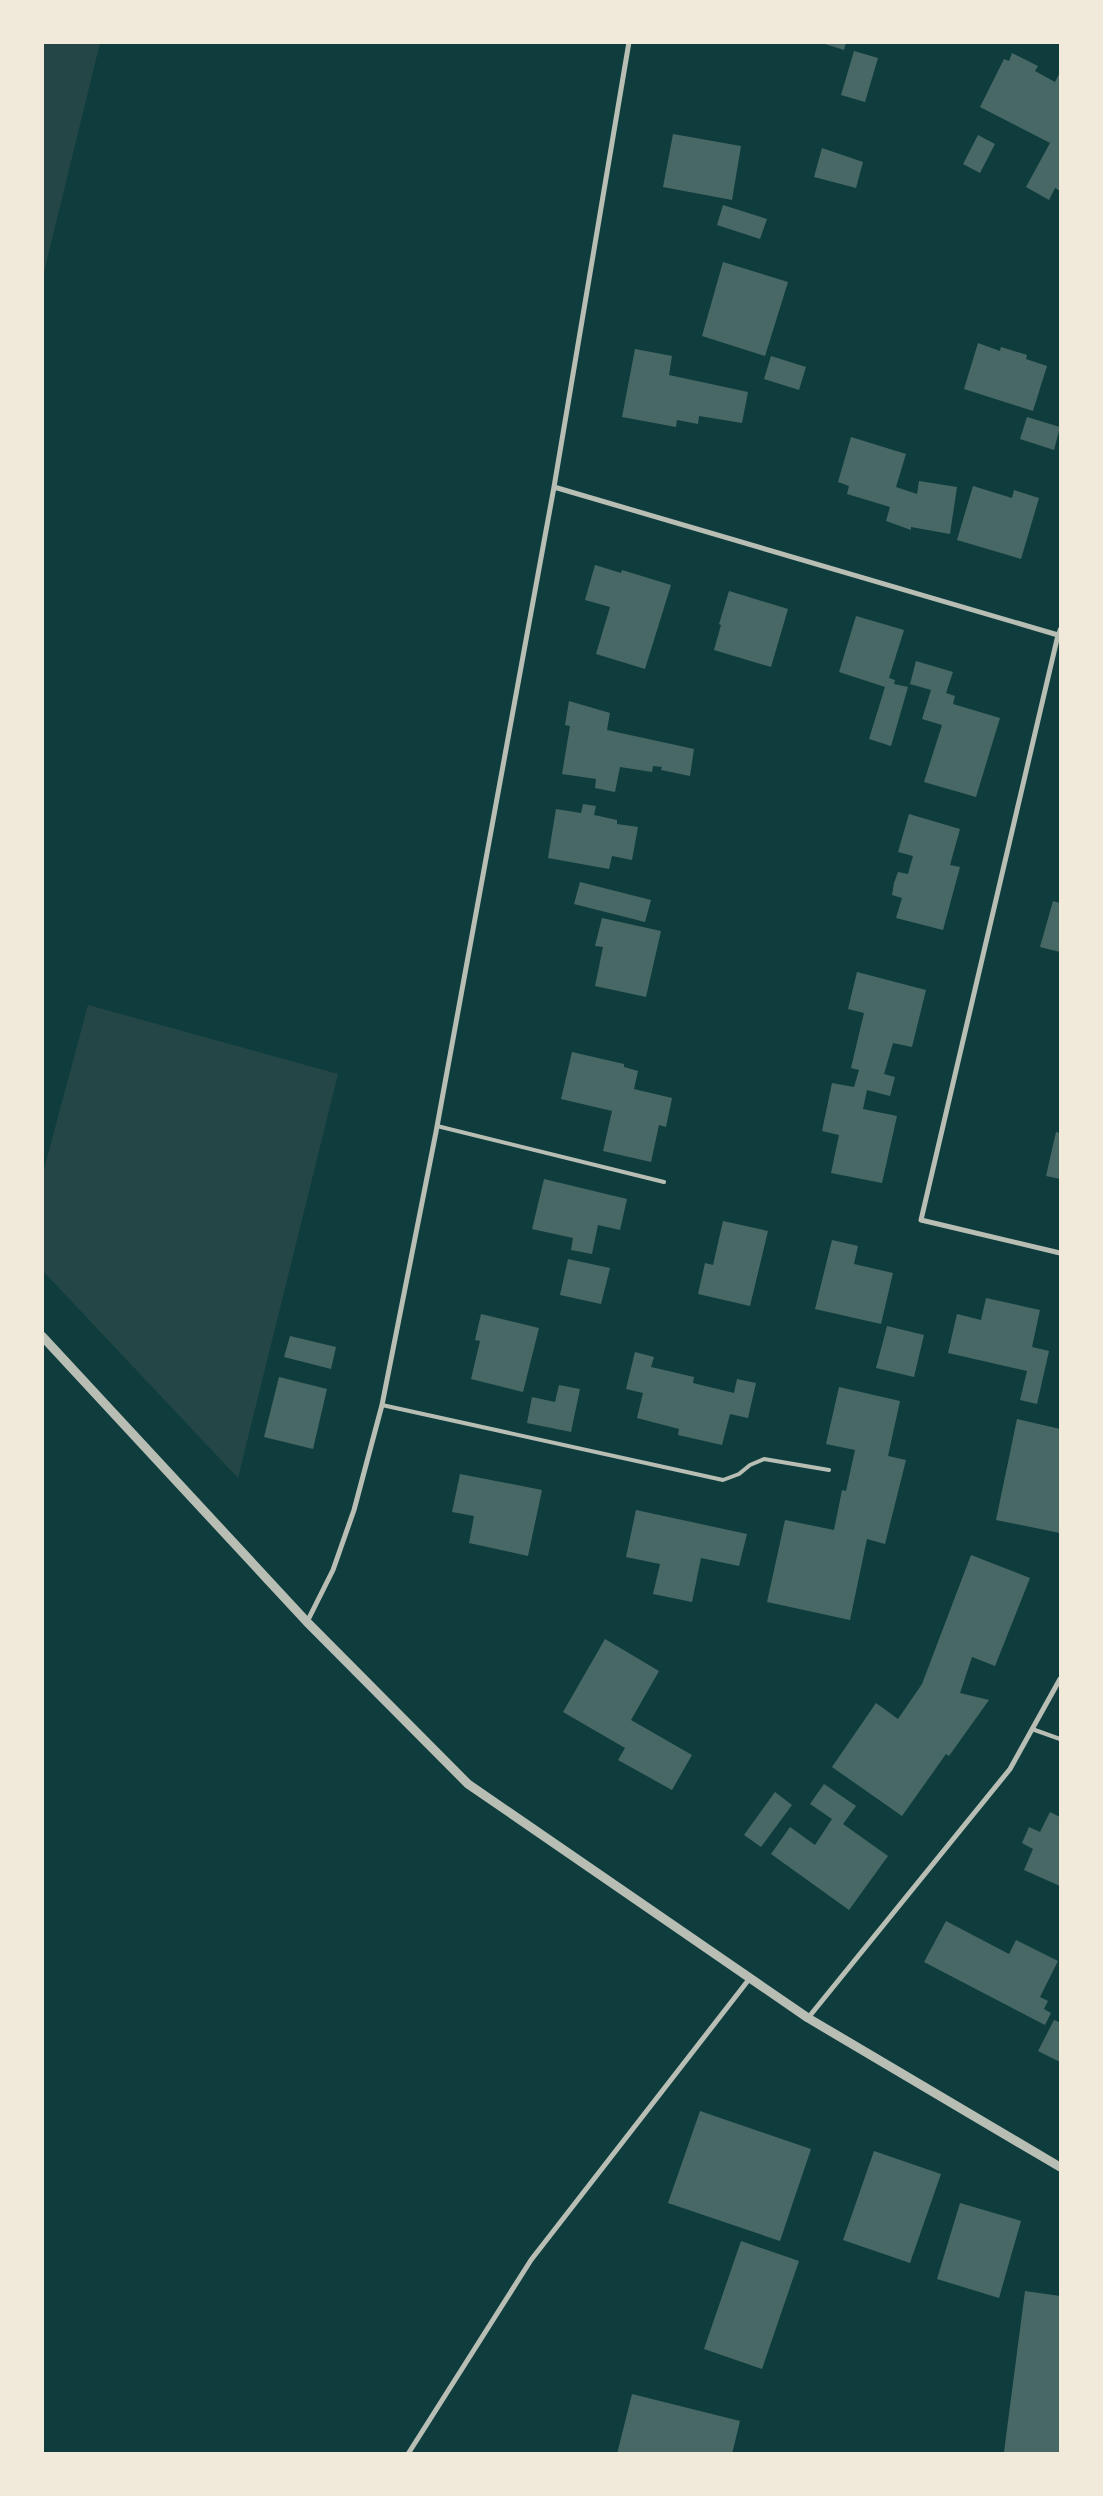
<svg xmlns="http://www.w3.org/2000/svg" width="1103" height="2496" font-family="Arial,sans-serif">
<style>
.green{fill:#244646}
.building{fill:#486865}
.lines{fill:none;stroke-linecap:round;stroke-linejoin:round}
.service{stroke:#b8beb3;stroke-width:4}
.minor{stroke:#b8beb3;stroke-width:5}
.tertiary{stroke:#b8beb3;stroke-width:9}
</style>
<rect width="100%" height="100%" fill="#0f3d3e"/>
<path class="green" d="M43,42l57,1 -57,233 -1,-233z
M88,1005l250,69 -100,404 -195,-207v-98z"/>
<path class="building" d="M819,42h27l-2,8z
M854,51l24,7 -13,44 -24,-7z
M1012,53l26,13 -3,5 20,11 5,-10v119l-5,-3 -6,12 -23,-13 24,-44 -70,-36 24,-48 5,2z
M673,134l68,12 -9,54 -69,-13z
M978,135l17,9 -15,29 -17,-9z
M822,148l41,14 -7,26 -42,-11z
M723,205l44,14 -7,20 -43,-14z
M723,262l65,20 -23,74 -63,-20z
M978,343l22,8 1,-4 26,8 -1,4 21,7 -14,45 -69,-22z
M635,349l37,7 -3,19 79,17 -6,31 -43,-7 -1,8 -21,-4 -1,7 -54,-10z
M771,356l35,11 -7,23 -35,-11z
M1027,417l33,10 -6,23 -34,-11z
M851,437l55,17 -10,33 21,7 2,-13 38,6 -7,47 -39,-7v3l-25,-9 4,-14 -43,-13 2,-8 -11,-4z
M973,486l39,12 2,-8 25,8 -18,61 -64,-19z
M595,565l26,8 1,-3 49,15 -26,84 -49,-15 14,-47 -25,-7z
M729,591l59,18 -17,58 -57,-17 7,-25 -2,-1z
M856,616l48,14 -15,48 6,2 -1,4 14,3 -17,59 -22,-7 16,-52 -46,-15z
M916,661l37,11 -7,21 9,3 -2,8 47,14 -24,79 -52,-15 18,-57 -20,-6 9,-29 -21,-6z
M569,701l41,12 -3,17 87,19 -4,27 -29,-6 1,-3 -9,-1 -1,6 -32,-5 -5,25 -20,-4 1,-9 -34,-5 8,-48 -5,-1z
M583,804l13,2 -2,9 23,5v4l21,3 -6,33 -20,-4 -3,13 -61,-11 8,-49 25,4z
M909,814l51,15 -10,36 10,2 -17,63 -47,-12 6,-20 -10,-3 2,-12 4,-11 10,2 5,-18 -15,-4z
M580,882l71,18 -6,22 -71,-18z
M1053,901l7,2v49l-20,-5z
M602,918l59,13 -15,66 -51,-11 8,-39 -8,-1z
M857,972l69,18 -14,57 -19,-4 -9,31 11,3 -5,19 -23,-6 -4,19 34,7 -15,67 -51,-10 8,-38 -17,-4 10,-48 22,4 5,-17 -8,-2 13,-55 -16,-4z
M572,1052l52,12v3l14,4 -4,18 38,9 -6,29 -7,-2 -8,37 -48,-11 9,-40 -51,-12z
M1056,1132l4,1v46l-14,-3z
M544,1179l83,20 -7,31 -22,-5 -6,29 -21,-4 2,-12 -41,-9z
M723,1221l45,10 -18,75 -52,-12 7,-31 8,2z
M832,1240l26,6 -4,18 39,9 -12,51 -66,-15z
M568,1259l42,9 -9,36 -41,-9z
M986,1298l54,12 -8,37 17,4 -12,53 -17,-4 7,-29 -79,-18 9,-39 24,6z
M481,1314l58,14 -16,64 -52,-13 9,-38 -5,-1z
M887,1326l37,9 -10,42 -38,-9z
M290,1336l46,11 -5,22 -47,-12z
M635,1352l19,5 -3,10 43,10 -1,6 41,10 3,-14 19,4 -8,35 -18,-4 -8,31 -44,-10 1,-6 -42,-11 6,-25 -17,-4z
M279,1377l48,12 -14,60 -49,-12z
M559,1385l21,4 -9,43 -44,-9 5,-26 23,5z
M839,1387l61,14 -12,55 18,4 -21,84 -18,-5 -17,81 -83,-18 18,-82 49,10 8,-40 4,1 9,-41 -29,-6z
M1017,1419l43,10v104l-64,-13z
M460,1474l82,16 -14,66 -59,-13 5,-27 -22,-4z
M636,1510l111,24 -8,32 -38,-8 -9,44 -39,-8 7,-30 -34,-7z
M971,1555l59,23 -35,88 -23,-9 -12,36 29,7 -40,56 -3,-2 -44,62 -70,-49 44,-64 22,16 24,-35z
M605,1639l54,32 -28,49 61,35 -20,35 -54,-30 7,-12 -62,-36z
M824,1784l32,22 -13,18 45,32 -39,54 -78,-56 19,-27 25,18 17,-26 -22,-15z
M775,1792l17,13 -31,42 -17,-12z
M1050,1812l10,5v69l-36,-16 9,-21 -11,-6 7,-16 11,5z
M946,1921l63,33 7,-14 42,21 -18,36 8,4 -4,8 7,4 -6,12 -121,-63z
M1060,2019v43l-22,-11 16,-31 5,2z
M700,2111l111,38 -31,92 -112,-38z
M874,2151l67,23 -31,89 -67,-23z
M960,2203l61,18 -22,77 -62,-19z
M741,2241l58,20 -37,108 -58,-20z
M1025,2291l35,5v158l-56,-2z
M632,2394l108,27 -8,33h-115z"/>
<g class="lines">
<path class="service" d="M1058,635l2,-6
M437,1126l227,56
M382,1405l341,75 16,-6 11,-9 14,-6 65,11
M1032,1729l28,10"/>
<path class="minor" d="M554,487l504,148 -137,585 139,33
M307,1622l26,-52 21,-60 28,-105 54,-273 118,-645 75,-445
M808,2018l202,-249 50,-90
M408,2454l123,-194 219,-282"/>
<path class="tertiary" d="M42,1336l265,286 161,162 340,234 252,149"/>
</g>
<rect width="1103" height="2496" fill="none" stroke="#f1e9da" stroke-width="88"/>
</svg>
